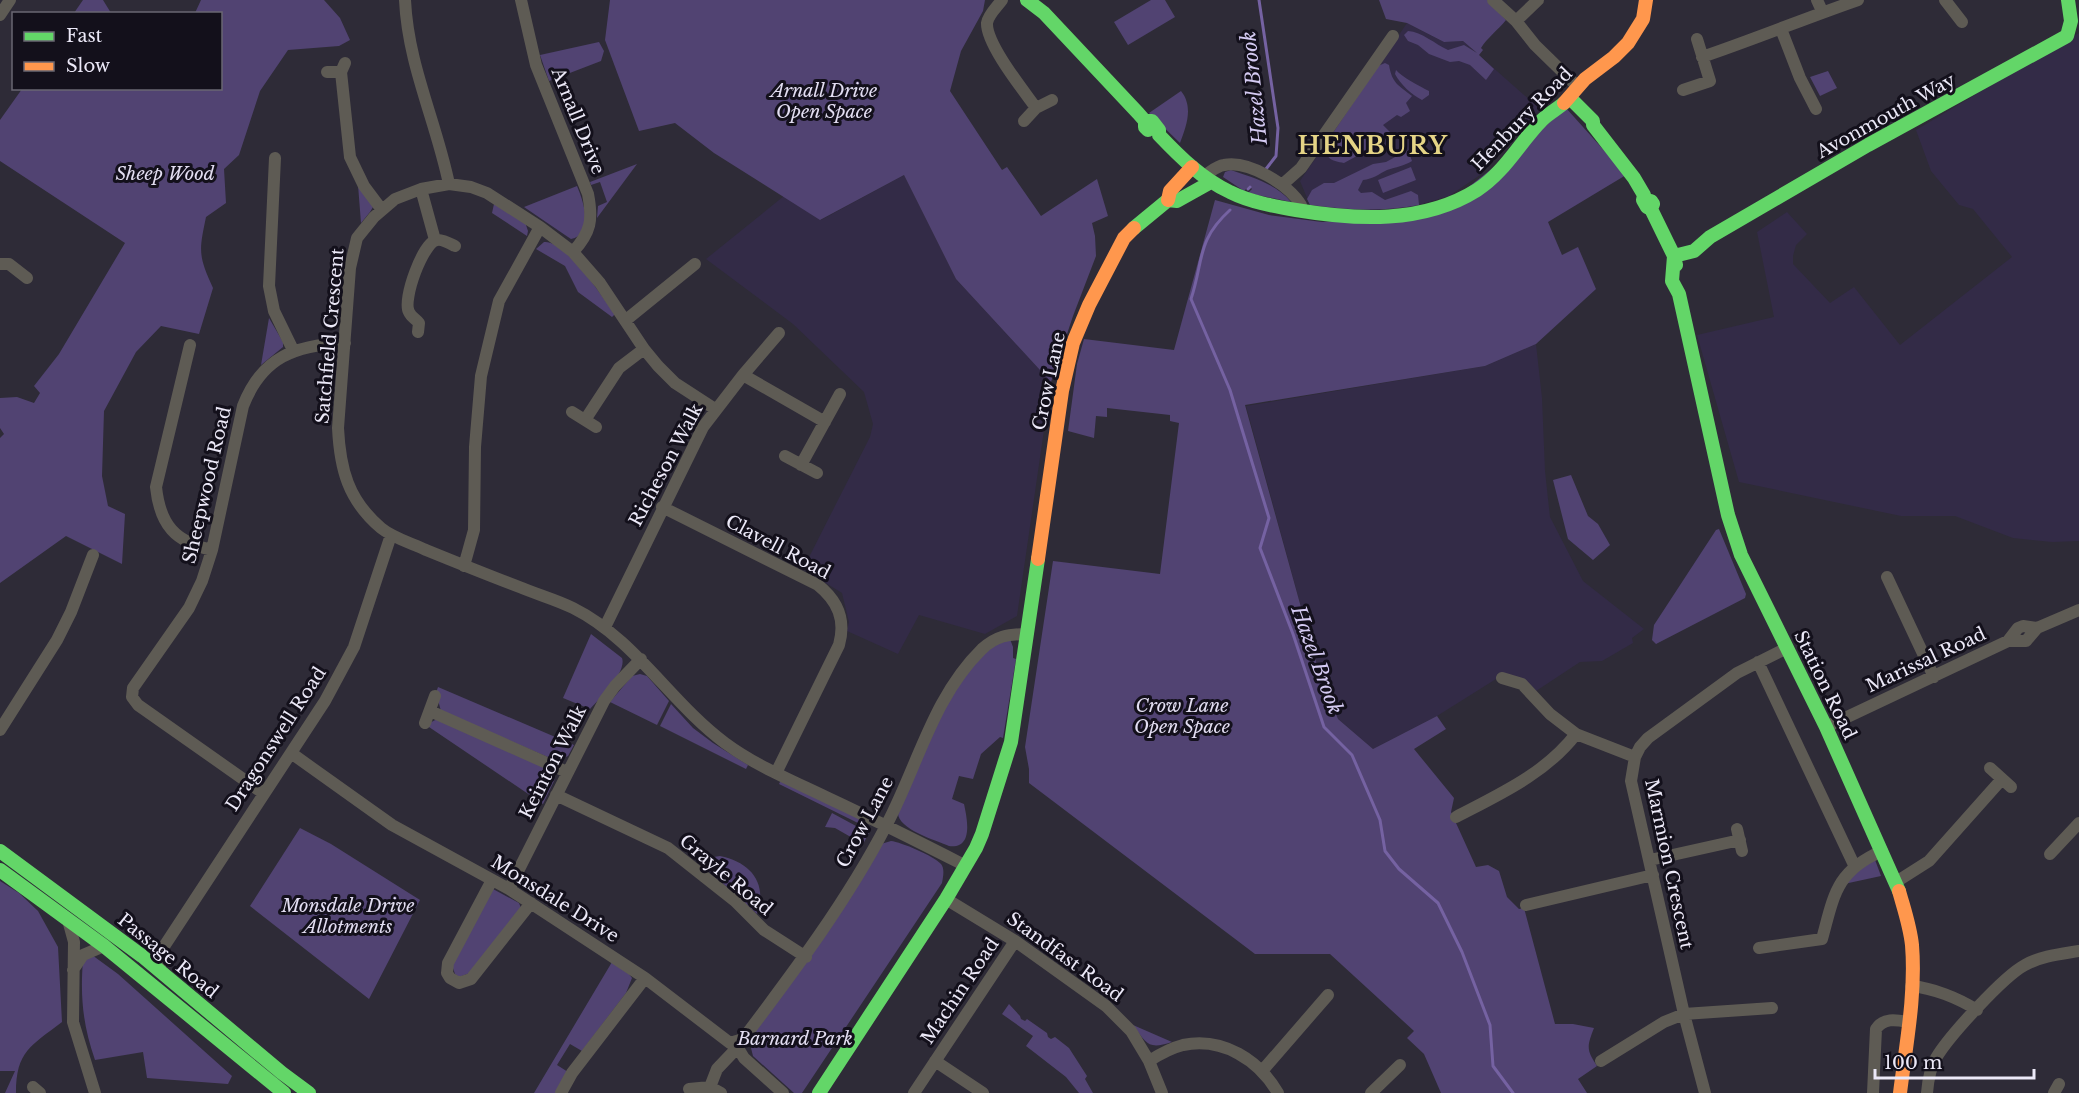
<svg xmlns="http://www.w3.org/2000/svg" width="2079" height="1093" font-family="'Libre Baskerville',serif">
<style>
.built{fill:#332b47}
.green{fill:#514372}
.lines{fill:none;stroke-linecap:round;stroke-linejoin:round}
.stream{stroke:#7562a2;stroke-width:3}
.street{stroke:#5e5b54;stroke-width:12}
.fast{stroke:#63d668;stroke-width:14}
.slow{stroke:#ff974d;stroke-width:14}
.labels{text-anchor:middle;stroke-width:6;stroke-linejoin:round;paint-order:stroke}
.park-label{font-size:18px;font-style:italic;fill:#e3def2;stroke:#13101b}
.street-label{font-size:18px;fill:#ece9f8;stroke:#13101b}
.water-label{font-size:20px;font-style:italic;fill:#d4caf2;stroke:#13101b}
.district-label{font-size:24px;font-weight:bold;letter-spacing:1.5px;fill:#e5d486;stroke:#13101b}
</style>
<rect width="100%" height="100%" fill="#2e2b37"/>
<path class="built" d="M1407,23l37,19 19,-1 77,68 -44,46v4h-3l-6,6 -4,8 -34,23 -38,11 -101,-2 -10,-24z
M2079,33v508l-27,1 -39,-4 -58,-22h-54l-162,-34 -42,-147 77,-18 -17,-85 30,-20 20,22 -11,11 -3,11v8l37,39 24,-16 46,58 112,-88 -39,-48 -14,-4 -28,-34 -15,-41z
M904,175l52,104 95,103 -34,234 -32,18 -66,-19 -21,39 -51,-23 2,-9 -7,-29 -39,-24 67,-132 3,-13 -9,-32 -71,-68 -87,-65 78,-63 37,24z
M1536,344l6,54 3,73 5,46 33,64 61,48 -12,9 1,5 -31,18 -22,1 -47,31 -37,-14 -59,37 -64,33 -35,-30 -21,-54 -71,-259 239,-40z"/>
<path class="green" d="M83,0h20l8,13h-37z
M201,0h123l16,18 10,22 -11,6 -51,4 -28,41 -21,64 -15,14 2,34 -20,14c-7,34 -8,38 7,71l-14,46 -38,-8 -25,26 -32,59 -2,65 6,30 17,8 -3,50 -56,-28 -66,47v-145l4,-4 -4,-6v-30l17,-1 17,6 6,-10 -6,-7 25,-32 66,-111 -125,-82v-41l22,-31 198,-1v-74l-25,-1z
M610,0h375l-2,11 -22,40 -11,40 52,79 5,-3 34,49 56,-37 11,37 -16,7 3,13 1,20 -23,60 -22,66 -95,-103 -52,-104 -84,45 -106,-67 -39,-30 -36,8 -34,-91z
M1151,0h14l10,17 -47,28 -14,-23z
M1379,0h108l19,20c-8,10 -19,18 -25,28l2,2 -4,5 15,14 -8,11 -16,-15 -11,-4 -9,1 -21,-8 -11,-9 -10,-4 -4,-6 4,-4c14,1 27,13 40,19l16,-5 13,8 -14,-12 -19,1 -37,-19 -21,-4z
M599,42l5,9 -3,10 -52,20 -9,-26z
M1385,63l4,2c3,18 9,20 23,31l-6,7 4,8 -9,6 -4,-2 -14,10 7,7 -1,4 -12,7 -4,-3 -9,12 -20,11c-12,-2 -18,-4 -20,-17l54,-80z
M1396,70c6,7 23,16 33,21v4l-7,5c-10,-5 -22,-16 -27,-26z
M1828,71l9,17 -17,8 -10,-19z
M1181,91c13,16 5,36 -1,52l-31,-30z
M1566,108l60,67 -78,47 14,33 16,-8 18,42 -60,55 -51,22 -240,39 72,260 21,54 35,30 64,-33 9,13 -32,20 40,49 -3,14 25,55 12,-2 11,6 8,26 12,12 5,-1 31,116h18l21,4c-7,18 -8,22 3,38l-19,13 9,14h-146l-17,-39 -17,-16 7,-7 -84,-77h-75l-226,-171v-14l-4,-22 28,-186 107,13 19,-151 -9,-2v-6l-63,-7v9l-11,-1 -2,22 -26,-7 9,-67 7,-25 90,11 41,-150 54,15 53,7 111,-7 108,-85z
M1408,150l4,11c-8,5 -16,6 -25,9 -8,4 -14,9 -24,10l-5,10 3,3 11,-1 13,8 26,-9 7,4 1,10c-37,7 -72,5 -109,0l-3,-6 5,-9 12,-7h10l39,-19 13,-2z
M637,164l-40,54 1,-12 9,-4 -7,-20 -9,3 -1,-3z
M1411,167l5,13 -33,13 -5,-13z
M1231,170c20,7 46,14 60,32l-43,-9 4,-4 -3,-3 -5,5 -21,-14 2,-5z
M358,185l15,22 -3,5 -9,11z
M577,186c6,14 18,48 -6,53l-6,-4 -41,-28z
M494,204l31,18 3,9 -1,5 -35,-23z
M544,242c22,-2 58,55 71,72l-3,3 -34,-25 -13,-26 -29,-17z
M269,318l14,24v5l-22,18z
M1571,475l17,41 10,8 12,21 -17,15 -25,-21 -15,-59z
M1719,529l27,65 -1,4 -89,46 -4,-4 2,-15 62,-95z
M591,634l31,24c5,14 -22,40 -32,51l-27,-11z
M1010,639l3,8v11l3,1 -13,79 -3,-1 -19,17 -8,25 -14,-3 -7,23 12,5c3,14 10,45 -15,42 -14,-6 -51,-17 -51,-33l48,-109 21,-32 23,-27z
M640,674l7,2 22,25 -12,24 -47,-23 22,-26z
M438,687l136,58 -6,11 -11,5 -116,-50 -5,-18z
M671,704l22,24 20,15 35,22 -2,4 -86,-43z
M437,719l109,48 6,5 3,7 -12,25 -117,-79z
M781,780l83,41 -2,4 -83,-41z
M832,813l37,20 -6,11 -28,-16 -10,-1z
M300,828l31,16 89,56 -51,99 -119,-93z
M891,841c10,1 43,15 50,23 4,5 2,13 1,19l-140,210h-8l-41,-37 -3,-12 1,-8 130,-192z
M720,856c31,6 48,28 37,58l-58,-52 8,-4z
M1874,857l7,19 -37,8z
M0,881l19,12 19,18 20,36 4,75c-31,24 -46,29 -46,71h-11l10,-22h-15z
M493,889l26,14 2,5 -51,65 -11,4 -4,-3 -3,-9z
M92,955l26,19 114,102 -4,8 -81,-6 -4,-26 -48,8c-12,-35 -15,-62 -12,-100z
M612,962l17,12 3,4 -6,15 -44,58 -12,-7 -13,21 11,7 -11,21h-23z
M1009,1004l11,12 1,3 4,2 2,-2 20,14 1,4 3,2 4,-2 14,11 18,28 -2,3 8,14h-14l-13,-16 -40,-31 7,-10 -31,-22z
M1133,1025l39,17c-24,8 -25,2 -39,-17z"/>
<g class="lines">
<path class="stream" d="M1259,0l19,128 -2,28 -10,13
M1248,189l2,-2
M1230,210c-34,31 -26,50 -39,89l39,91 39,128 -9,30 33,86 31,93 28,28 28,65 5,31 14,18 39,34 24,49 28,73 3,41 20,27"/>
<path class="street" d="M405,0c3,65 31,121 44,184
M521,0l15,65 52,129c5,26 3,38 -15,58
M1002,0c-5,7 -14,15 -15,23 -1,21 37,68 49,85
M1493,0l23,21 19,24 43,42
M1817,0l5,11
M1945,0l17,22
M0,15l10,-15
M1516,21l22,-21
M1781,29l19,49 16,31
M1702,57c53,-18 104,-39 156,-57
M327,72h14l4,-9
M341,72l9,85 14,29 18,24
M1683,90l27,-9 -13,-42
M1024,121l12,-13 16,-8
M275,158l-6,128 5,25 19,39
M1204,176c7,-4 12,-10 20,-11 25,-5 65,20 77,40l-1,6
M1283,184l18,-16 92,-132
M421,189l14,51
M0,264h9l18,14
M626,320l69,-56
M418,332l1,-9c-3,-4 -8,-6 -10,-11 -7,-12 14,-70 28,-72 5,-1 14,4 18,6
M190,345l-34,142c4,38 19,55 56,63
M743,375l82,47
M715,409l-40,-26 -17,-17 -14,-17 -44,-66 -27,-31 -33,-25 -53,-34 -16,-6 -22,-3 -28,5 -26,10 -21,18 -17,21 -7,30 -12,160c2,41 10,72 43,100 12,10 30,15 45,22 32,13 64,26 96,38 17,7 35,12 51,20 62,31 97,94 152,135 31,23 68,38 103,55 47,22 93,45 138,68
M572,412l24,15
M585,420l34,-52 25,-19
M785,456l32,17
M801,465l39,-71
M662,507l156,78c20,16 28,35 21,60l-63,128
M464,566l10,-36 1,-83 6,-71 18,-75 41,-74
M1887,577l47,100
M605,627l98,-200 40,-52 36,-42
M2008,641l10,-13 5,-2 14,2 42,-18
M1758,662l97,205
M1502,678l20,6 28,30 26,20 59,23
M430,711l137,61
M425,723l10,-27
M1826,727l182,-86h18l11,-13
M0,730l57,-90 14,-28 22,-57
M291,753l101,72 117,64 136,89 85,65 13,-4c52,-69 104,-138 144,-215 31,-59 46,-127 95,-175 14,-13 26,-15 45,-15
M1990,768l21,19
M263,793l-125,-88 -6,-8 1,-9 56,-80 13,-27 10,-31 31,-144c19,-49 52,-61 102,-63
M556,795l112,53 67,53 29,29 42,27
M1456,817c44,-23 89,-43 120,-83
M1737,829l5,22
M2050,854l29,-31
M1650,860l90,-20
M492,880l-44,83 -1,10 3,5 9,5 12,-4 60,-76
M1896,882l33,-21 73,-82
M509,889l95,-188 11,-15 26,-27
M946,899l69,42 91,65 25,25 18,30 13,32
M1526,905l127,-30
M68,920l6,22 -1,80 22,71
M1759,948l63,-9c12,-44 14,-68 60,-88
M73,970l10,-15 21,-9
M159,971l4,-23 162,-247 29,-54 37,-112
M1911,986c22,2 47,12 66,24
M735,1043l9,15 39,35
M935,1061l48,32
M1149,1061c11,-7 22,-13 34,-16 40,-8 76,15 95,48
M1601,1061l63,-39 20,-8 88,-6
M1262,1071l66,-76
M33,1087l7,6
M710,1087l7,-18 20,-21
M689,1089l21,-2 11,6
M561,1093l11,-20 73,-95
M914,1093l101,-152
M1371,1093l29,-28
M1705,1093l-21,-79 -53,-233 4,-24 5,-10 8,-9 89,-65 50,-25
M1873,1093l3,-64c8,-12 21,-9 33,-7
M1927,1093c1,-12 3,-25 9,-35 13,-22 68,-82 89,-93 16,-9 36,-11 54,-14
M2054,1093l5,-9"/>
<path class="fast" d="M1027,0l17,13 94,100 7,8v6l3,3
M1570,98l23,23v4l41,53 10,17 -1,5 4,7 4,2
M1145,121h7l7,9v5c21,22 43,44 71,57 20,10 43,14 66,18 60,10 127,14 181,-20 28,-18 43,-48 65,-70 7,-7 15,-11 22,-17
M1651,201l2,3 -2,5 23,47 2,9
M1134,228l34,-28 9,1 34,-19
M1674,256l-2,25 7,13 49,221 13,40 85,172 73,164
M1674,256l20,-5 16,-14 158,-92 199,-109 4,-15 -3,-21
M0,851l142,105 140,117 27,20
M0,870l104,76 180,147
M819,1093l127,-194 30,-51 6,-14 29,-92 27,-183"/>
<path class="slow" d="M1564,103l21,-24 29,-22 14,-14 15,-24 3,-19
M1168,200l2,-9 22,-24
M1038,559l24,-168 11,-48 16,-38 35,-67 10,-10
M1899,891c5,18 11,35 13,54 4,49 -6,100 -12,148"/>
</g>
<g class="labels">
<g class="park-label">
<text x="824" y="97">Arnall Drive<tspan x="824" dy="21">Open Space</tspan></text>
<text x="165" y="180">Sheep Wood</text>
<text x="1182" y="712">Crow Lane<tspan x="1182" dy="21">Open Space</tspan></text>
<text x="348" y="912">Monsdale Drive<tspan x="348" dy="21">Allotments</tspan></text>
<text x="795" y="1045">Barnard Park</text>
</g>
<g class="street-label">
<text transform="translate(1886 116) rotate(-29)" y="6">Avonmouth Way</text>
<text transform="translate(1522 119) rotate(-46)" y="6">Henbury Road</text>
<text transform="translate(578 121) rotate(68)" y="6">Arnall Drive</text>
<text transform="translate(330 336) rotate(-85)" y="6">Satchfield Crescent</text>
<text transform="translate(1049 381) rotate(-78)" y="6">Crow Lane</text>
<text transform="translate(666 465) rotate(-62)" y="6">Richeson Walk</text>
<text transform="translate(207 485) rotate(-77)" y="6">Sheepwood Road</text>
<text transform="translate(778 547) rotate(28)" y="6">Clavell Road</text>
<text transform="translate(1926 660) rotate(-25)" y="6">Marissal Road</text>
<text transform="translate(1825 685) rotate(64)" y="6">Station Road</text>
<text transform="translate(276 739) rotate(-57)" y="6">Dragonswell Road</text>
<text transform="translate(553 762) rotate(-63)" y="6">Keinton Walk</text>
<text transform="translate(865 822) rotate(-62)" y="6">Crow Lane</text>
<text transform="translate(1669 864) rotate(78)" y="6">Marmion Crescent</text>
<text transform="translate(726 875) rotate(40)" y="6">Grayle Road</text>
<text transform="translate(555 899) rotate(32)" y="6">Monsdale Drive</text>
<text transform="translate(168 956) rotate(39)" y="6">Passage Road</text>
<text transform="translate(1065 957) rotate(36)" y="6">Standfast Road</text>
<text transform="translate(960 991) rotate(-56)" y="6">Machin Road</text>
</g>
<g class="water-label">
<text transform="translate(1254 88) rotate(-96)" y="7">Hazel Brook</text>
<text transform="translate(1317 660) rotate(70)" y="7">Hazel Brook</text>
</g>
<g class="district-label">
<text x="1373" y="154">HENBURY</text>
</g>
</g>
<rect x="12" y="12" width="210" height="78" fill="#13101b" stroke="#6a6773" stroke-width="1.5"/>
<rect x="24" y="32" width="30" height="9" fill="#63d668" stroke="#6a6773" stroke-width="1.5"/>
<text x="66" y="42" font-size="18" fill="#ece9f8">Fast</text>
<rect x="24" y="62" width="30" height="9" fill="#ff974d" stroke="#6a6773" stroke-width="1.5"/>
<text x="66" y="72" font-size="18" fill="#ece9f8">Slow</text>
<path d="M1875 1069v9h159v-9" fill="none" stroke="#ece9f8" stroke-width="3"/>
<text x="1884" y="1069" font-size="18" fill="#ece9f8" stroke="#13101b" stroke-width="4.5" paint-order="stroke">100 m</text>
</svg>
